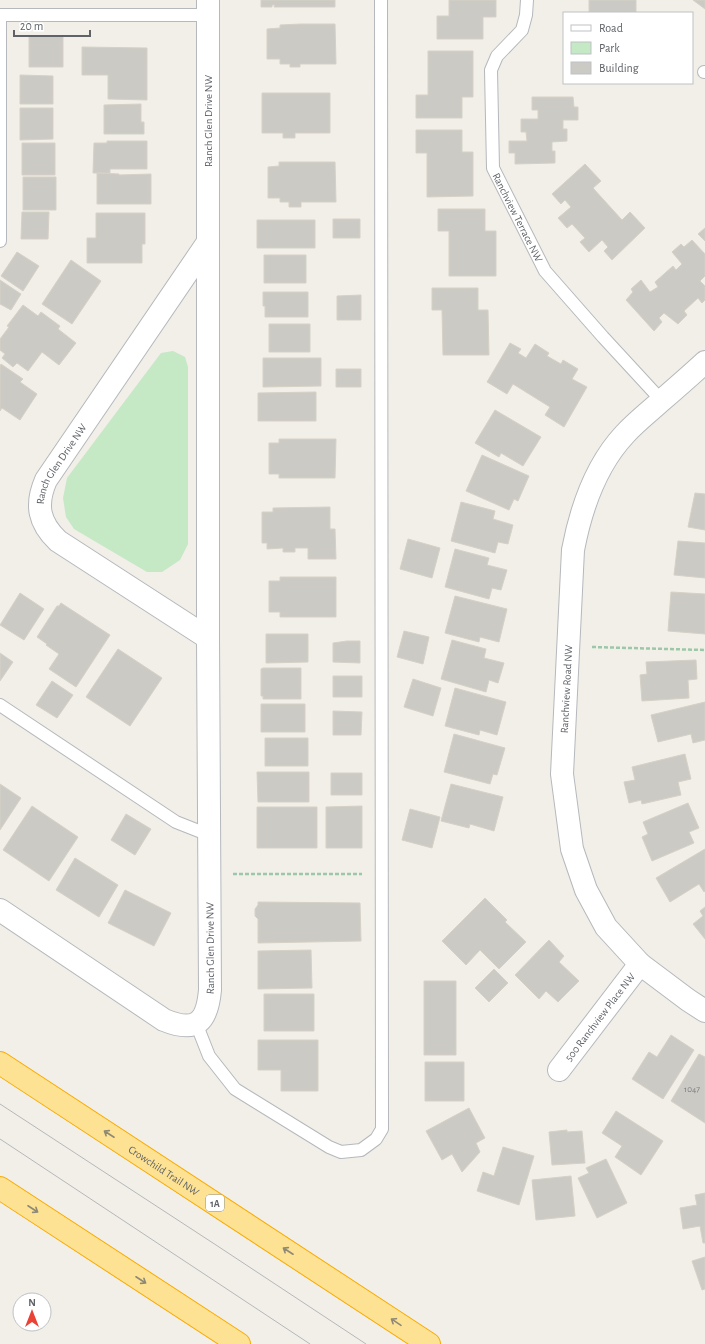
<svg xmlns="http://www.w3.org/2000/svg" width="705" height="1344" font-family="'Alegreya Sans',sans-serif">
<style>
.green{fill:#c5e8c5}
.building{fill:#cccac5;stroke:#d6d1c6}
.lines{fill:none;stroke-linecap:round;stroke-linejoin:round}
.service-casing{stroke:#b5b8bc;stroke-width:14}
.minor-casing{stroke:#b5b8bc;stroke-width:24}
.motorway-casing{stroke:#f9ab00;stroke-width:24}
.path{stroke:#9cc7a9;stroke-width:2.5;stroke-dasharray:4 2;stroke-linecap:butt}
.service{stroke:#fff;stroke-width:12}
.minor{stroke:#fff;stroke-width:22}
.motorway{stroke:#fde293;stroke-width:22}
.tram{stroke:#b6b7b8;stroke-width:1}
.oneway{stroke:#8e8975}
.labels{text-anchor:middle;stroke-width:3;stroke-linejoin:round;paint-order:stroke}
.number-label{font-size:9px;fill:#7a7d7f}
.shield{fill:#fff;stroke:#8f9295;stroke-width:1}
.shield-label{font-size:10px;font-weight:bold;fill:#5f6368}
.street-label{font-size:11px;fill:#5f6368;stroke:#fff}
</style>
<rect width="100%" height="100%" fill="#f1efe8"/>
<path class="green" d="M173,351l12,6 3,10v177l-8,16 -18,12h-15l-73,-43 -8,-12 -3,-19 4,-20 94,-125z"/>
<path class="building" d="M261,0h74v7h-61l1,-2h-3v2h-11z
M449,0h47v17h-13v22h-46v-23h12z
M589,0h47v13h-47z
M693,0h12v9z
M301,24h34l1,40h-36v3h-10v-3h-10v-5h-13v-30l13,-1v-3z
M29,36h34v31h-34z
M82,47l65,1v52l-39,-1v-24h-26z
M428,51h45v46h-11v21h-46v-23h12z
M20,75l33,1v28h-33z
M262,93h68v40h-35v5h-12v-5h-21z
M532,97h41l1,10h4v13h-15v9h4v12l-15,1v9h3v12l-40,1v-11h-6v-12h18l-1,-9h-5v-13h17v-9h-6z
M141,104v18h3v12h-40v-29z
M20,108h33v31l-33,1z
M416,130h46v22h11v44l-46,1v-44h-11z
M107,141h40v28h-37v4h-17l1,-30h13z
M22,143h33v32h-33z
M279,162h56l1,40h-35v5h-12v-5h-9v-4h-12v-31l11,-1z
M585,164l16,17 -8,7 29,32 8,-8 15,16 -33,32 -8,-9 4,-4 -6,-7 -13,12 -9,-10 5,-4 -13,-14 -5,4 -9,-10 13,-11 -6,-7 -4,4 -9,-10z
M97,173l22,1v1l32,-1v30h-54z
M23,177h33v33h-33z
M438,209h47v22h11v45h-47v-45h-11z
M22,212h27l-1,27h-27z
M96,213h49v31h-3v19h-55v-25h9z
M333,219h27v19h-27z
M257,220h58v28h-58z
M705,228v13l-7,-7z
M692,240l13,14v22l-5,5 5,5v14l-3,3 -4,-5 -14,13 3,4 -9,9 -14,-11 -5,5 3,4 -8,9 -28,-31 7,-8 -2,-3 10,-9 9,12 8,-5 -3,-5 18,-16 3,4 6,-6 -10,-12 9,-8 3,3z
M17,252l22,14 -16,25 -22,-15z
M264,255h42v28h-42z
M71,260l30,21 -29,43 -30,-20z
M0,280l21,14 -10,16 -11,-6z
M432,288h46v22h10l1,45h-46l-1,-45h-10z
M263,292h45v25h-43v-11h-2z
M361,295v25h-24v-24z
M23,305l15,11 3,-4 19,14 -2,3 18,14 -17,22 -17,-13 -14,19 -11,-8 -4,4 -11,-9 3,-4 -5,-4v-11l9,-12 -2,-1z
M269,324h41v28h-41z
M510,343l11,6 -3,4 8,5 9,-14 14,9 -2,3 14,8 2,-4 15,9 -6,10 15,8 -23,40 -19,-12 5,-8 -37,-23 -6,10 -20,-12z
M263,358h58v28l-58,1z
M1,364l22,15 -3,3 17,12 -17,26 -18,-12 -2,3v-45z
M336,369h25v18h-25z
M316,392v29h-58v-28z
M495,410l46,27 -18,29 -22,-13 -2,4 -24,-14z
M279,439h57l-1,39h-56v-4h-10v-31h10z
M482,455l47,21 -11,25 -4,-2 -5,11 -43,-19z
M695,493l10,1v36l-17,-3z
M461,502l34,9 -2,8 20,6 -5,19 -10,-2 -3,11 -44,-12z
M330,507v22h5l1,30h-28v-11h-13v4h-12v-4l-16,1v-6h-5v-31h11v-4z
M408,539l32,9 -8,30 -32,-9z
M678,541l27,2v35l-31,-3z
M455,549l34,9 -2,7 20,5 -6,20 -9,-2 -3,11 -44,-12z
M280,577h56v40h-56v-5h-11v-31h11z
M671,592l34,2v40l-37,-3z
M20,593l24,16 -20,31 -24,-15z
M455,596l52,13 -8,33 -19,-5 -1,5 -34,-9z
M61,603l49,32 -34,52 -27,-18 10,-15 -13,-9 1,-1 -10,-7 20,-31h2z
M404,631l25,6 -6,27 -26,-7z
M266,634h42v28l-42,1z
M452,640l34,9 -2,9 20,5 -6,20 -9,-3 -3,12 -45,-13z
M347,641h13v22l-27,-1v-19z
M118,649l44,29 -32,48 -44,-29z
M0,653l13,9 -13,19z
M696,660l1,19 -9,1 1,18 -47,3 -2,-26 7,-1 -1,-12z
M263,668h38v31h-38v-3h-2v-27z
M333,676h29v21h-29z
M413,679l28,9 -8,28 -29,-9z
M52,681l21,14 -16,23 -21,-13z
M455,688l51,14 -9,33 -17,-5 -1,5 -34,-9z
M705,702v38l-12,3 -2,-9 -33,8 -7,-27z
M261,704h44v28h-44z
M333,711l29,1 -1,23h-28z
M454,734l51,14 -8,27 -4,-1 -3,10 -46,-12z
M265,738h43v28h-43z
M685,754l6,25 -13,3 3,13 -39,9 -1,-4 -12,3 -5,-21 11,-2 -3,-13z
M257,772h52v30h-51z
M331,773h31v22h-31z
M0,784l21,14 -21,32z
M451,784l52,13 -9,34 -24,-7 -1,4 -28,-7z
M688,803l11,25 -10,4 5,11 -42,18 -10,-24 6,-3 -5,-12z
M32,806l46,31 -29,44 -46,-31z
M362,806v42h-36v-41z
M257,807h60v41h-60z
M410,809l30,8 -8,31 -30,-8z
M126,814l25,15 -16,26 -24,-15z
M705,849v42l-1,1 -5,-8 -29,18 -14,-24z
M75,858l43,27 -19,32 -43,-27z
M125,890l46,23 -17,33 -46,-23z
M485,898l22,22 -2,2 21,20 -27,27 -19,-19 -14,15 -24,-24z
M258,902l102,1 1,38 -103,2v-24l-3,-3v-7l3,-4z
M705,907v32l-12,-15 10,-8 -3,-5z
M549,940l15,16 -5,6 20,19 -21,21 -12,-11 -7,8 -24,-24z
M311,950l1,38 -54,1v-38z
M494,969l14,14 -19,19 -14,-14z
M424,981h32v74h-32z
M264,994h50v37h-50z
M671,1035l23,15 -31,49 -31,-20 17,-27 8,5z
M258,1040h60v51h-37v-21h-23z
M699,1054l6,3v66l-34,-22z
M425,1062h39v39h-39z
M469,1108l16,30 -9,5 4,9 -18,20 -10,-18 -10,6 -16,-29z
M616,1111l47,30 -22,34 -26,-18 7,-11 -20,-13z
M567,1130v2l15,-1 3,32 -33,2 -3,-33z
M503,1147l31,9 -15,49 -42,-14 6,-19 11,4z
M606,1159l21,44 -30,15 -19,-40 11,-5 -3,-5z
M571,1176l4,40 -39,4 -4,-40z
M705,1193v50h-2l-3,-17 -17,3 -3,-21 17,-3 -2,-10z
M705,1257v32l-3,1 -10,-29z"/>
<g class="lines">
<g class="service-casing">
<g id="service">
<path id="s1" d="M527,0l-1,15 -4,15 -25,26 -6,14 2,98 52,103 58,66 59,64"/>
<path d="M0,15h208"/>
<path d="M704,72h1"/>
<path d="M0,241v-226"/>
<path d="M0,705l176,117 33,13"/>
<path d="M196,1023l13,33 26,33 94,58 12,5 20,-2 15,-11 6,-10 -1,-1129"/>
</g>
</g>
<g class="minor-casing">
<g id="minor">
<path d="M705,362c-14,13 -29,26 -44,39 -12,11 -25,21 -36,33 -30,32 -44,74 -52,116l-11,224 10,75 14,41 20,37 34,37 48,36 17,11"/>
<path id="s2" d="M208,638l-150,-97c-19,-18 -23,-36 -12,-61l162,-238"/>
<path id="s3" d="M0,910l164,110c32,13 43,3 46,-30l-2,-352v-638"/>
<path id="s4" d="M559,1070l81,-106"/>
</g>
</g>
<g class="motorway-casing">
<g id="motorway">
<path id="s5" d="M0,1063l429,281"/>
<path d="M0,1188l239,156"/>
</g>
</g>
<path class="path" d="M592,647l113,3
M233,874h129"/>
<use href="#service" class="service"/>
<use href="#minor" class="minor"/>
<use href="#motorway" class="motorway"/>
<path class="tram" d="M0,1104l216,141 150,99
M0,1139l310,205"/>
</g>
<defs><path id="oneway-shaft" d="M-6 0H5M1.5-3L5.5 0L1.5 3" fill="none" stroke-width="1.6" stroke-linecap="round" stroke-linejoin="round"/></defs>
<g class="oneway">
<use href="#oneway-shaft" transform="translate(109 1134) rotate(-147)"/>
<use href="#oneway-shaft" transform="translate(33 1209) rotate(33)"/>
<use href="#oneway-shaft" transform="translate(288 1251) rotate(-147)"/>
<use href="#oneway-shaft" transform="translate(141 1280) rotate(33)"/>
<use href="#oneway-shaft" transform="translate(396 1322) rotate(-146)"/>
</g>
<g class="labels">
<g class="number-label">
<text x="692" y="1092">1047</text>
</g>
<rect class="shield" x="206" y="1195" width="18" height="16" rx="3"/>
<g class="shield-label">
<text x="215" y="1207">1A</text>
</g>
<g class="street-label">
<text transform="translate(208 121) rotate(-90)" y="4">Ranch Glen Drive NW</text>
<text dy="4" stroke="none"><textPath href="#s1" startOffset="235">Ranchview Terrace NW</textPath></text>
<text dy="4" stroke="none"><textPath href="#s2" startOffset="267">Ranch Glen Drive NW</textPath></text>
<text transform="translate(566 689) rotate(-87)" y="4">Ranchview Road NW</text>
<text dy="4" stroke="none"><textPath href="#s3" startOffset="310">Ranch Glen Drive NW</textPath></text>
<text dy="4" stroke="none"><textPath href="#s4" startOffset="67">500 Ranchview Place NW</textPath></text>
<text dy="4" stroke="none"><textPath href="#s5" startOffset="196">Crowchild Trail NW</textPath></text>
</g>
</g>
<rect x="563" y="12" width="130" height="72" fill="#ffffff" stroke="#bfc1c3"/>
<rect x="571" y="25" width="20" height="6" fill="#ffffff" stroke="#bfc1c3"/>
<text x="599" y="32" font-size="12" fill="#5f6368">Road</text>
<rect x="571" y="42" width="20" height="12" fill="#c5e8c5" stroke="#bfc1c3"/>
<text x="599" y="52" font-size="12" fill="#5f6368">Park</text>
<rect x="571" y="62" width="20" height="12" fill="#cccac5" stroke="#bfc1c3"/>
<text x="599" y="72" font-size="12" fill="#5f6368">Building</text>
<g transform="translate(32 1312)"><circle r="19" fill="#ffffff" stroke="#bfc1c3"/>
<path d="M0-3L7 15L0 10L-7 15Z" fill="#ea4335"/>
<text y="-6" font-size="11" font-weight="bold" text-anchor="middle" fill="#5f6368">N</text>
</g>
<path d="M14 30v6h76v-6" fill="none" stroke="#5f6368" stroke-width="2"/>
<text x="20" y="30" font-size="12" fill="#5f6368" stroke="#ffffff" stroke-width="3" paint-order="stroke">20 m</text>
</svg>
